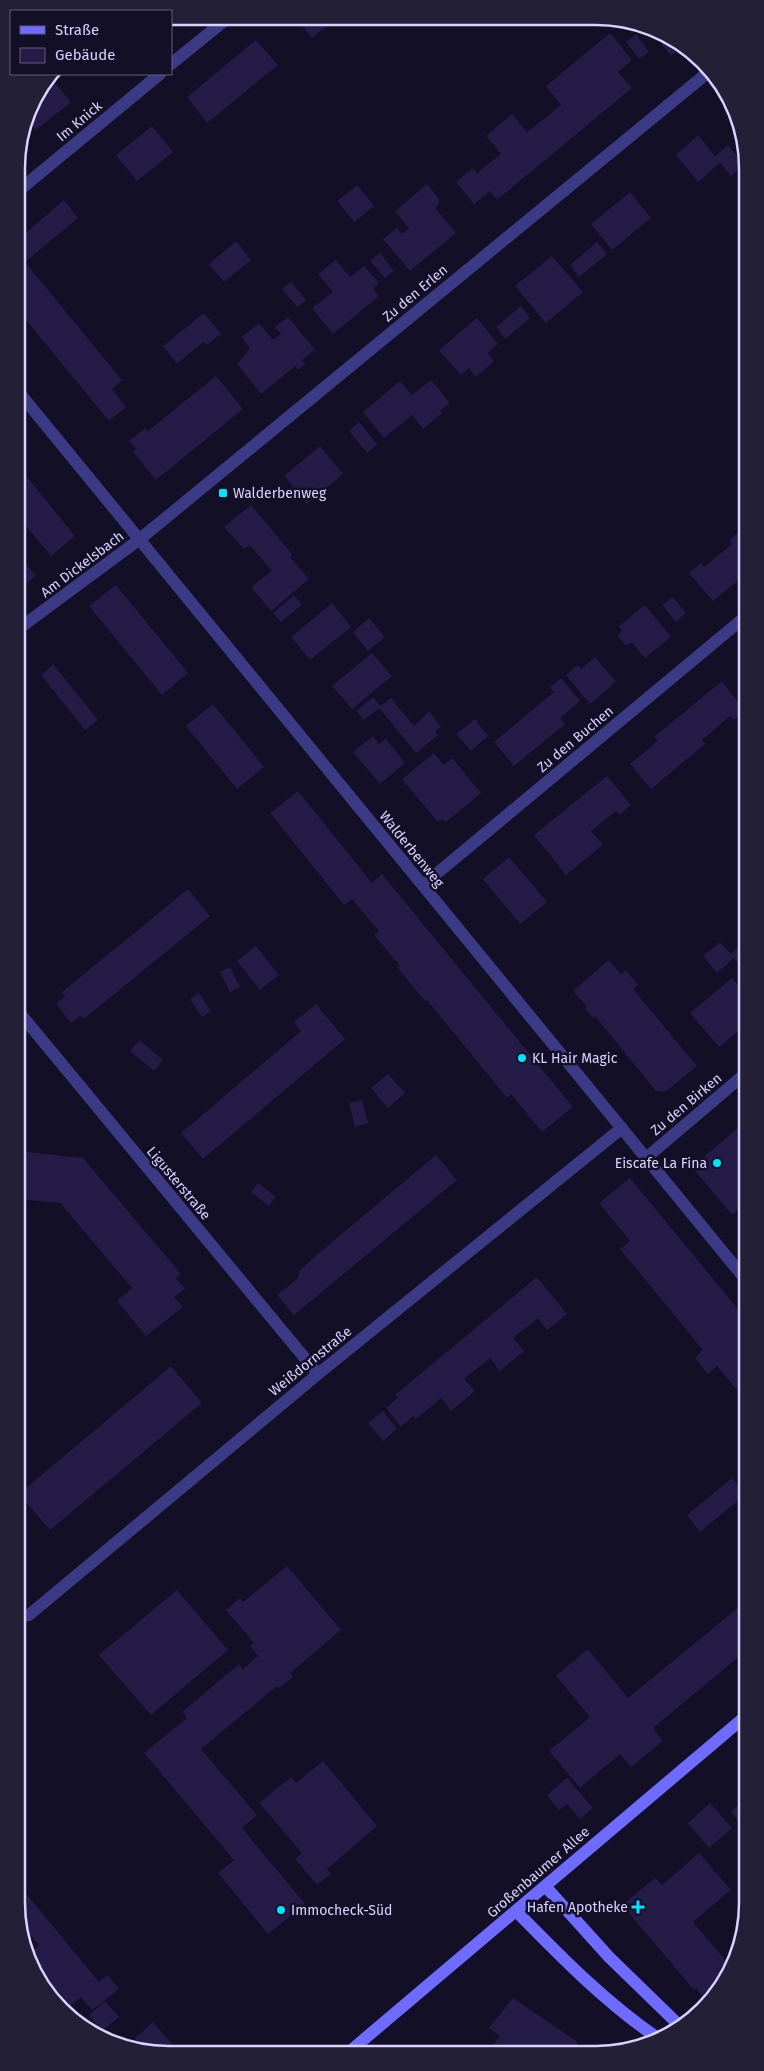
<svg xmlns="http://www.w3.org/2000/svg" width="764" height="2071" font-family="'Fira Sans',sans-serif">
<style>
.building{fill:#241b47}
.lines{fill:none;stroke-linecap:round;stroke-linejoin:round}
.street{stroke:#3d3a85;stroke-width:12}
.secondary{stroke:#6f6bff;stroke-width:12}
.poi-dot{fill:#00e5ff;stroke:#130f26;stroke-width:2}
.labels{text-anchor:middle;stroke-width:5;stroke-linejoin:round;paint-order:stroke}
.street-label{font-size:14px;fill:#d9d4ff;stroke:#130f26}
.poi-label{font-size:14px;fill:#d9d4ff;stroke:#130f26;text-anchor:start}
.rim{fill:none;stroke:#d9d4ff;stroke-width:2.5}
</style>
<rect width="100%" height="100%" fill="#130f26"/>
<path class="building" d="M295,17h42l-25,21z
M652,29l20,7 12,10 -13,10 -21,-26z
M610,33l22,27 -14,12 14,16 -135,112 -7,-9 -16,13 -18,-22 17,-14 4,5 24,-19 -15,-18 26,-22 15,18 18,-14 16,-13 -15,-19z
M636,34l13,18 -10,7 -13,-17z
M256,40l22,25 -71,58 -20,-26z
M50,77l21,25 -35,28 -9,-11 5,-18z
M733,108l9,23 -15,-18z
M152,126l21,26 -36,29 -21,-26z
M698,135l17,21 13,-11 17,20 -14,11 -11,-13 -22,19 -22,-27z
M427,184l12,15v5l-4,4 21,25 -46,38 -27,-32 14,-11 5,6 7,-6 -14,-17z
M357,185l17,21 -20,16 -17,-21z
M630,192l21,26 -39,32 -21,-26z
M64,200l14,18 -53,44 97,118 -10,9 14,18 -17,14 -92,-112v-69z
M236,241l15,19 -27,22 -15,-18z
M597,242l10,12 -28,23 -9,-12z
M380,253l14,18 -9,7 -15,-17z
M552,256l31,36 -37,31 -31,-37z
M336,260l14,17 14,-11 15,17 -6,5 6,8 -46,38 -21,-26 21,-16 -15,-18z
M291,282l15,18 -9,7 -15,-18z
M521,306l9,12 -25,21 -9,-12z
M204,313l17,21 -14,11 -4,-3 -26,22 -14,-18z
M288,317l27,33 -13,10 3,4 -7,6 -3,-4 -34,28 -24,-30 13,-15 -8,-12 17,-14 14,17 8,-6 -6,-7z
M477,318l21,26 -10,9 6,8 -18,16 -7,-9 -8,7 -22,-25z
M216,376l27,33 -87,71 -23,-28 4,-3 -8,-8 16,-13 3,3z
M431,380l19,23 -10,8 2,2 -19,16 -11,-14 -28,23 -21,-26 37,-31 12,14z
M359,422l18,22 -10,9 -18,-22z
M320,446l23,28 -36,30 -23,-28z
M22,471l53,65 -24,20 -34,-41v-40z
M251,505l41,49 -2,3 19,22 -38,32 -20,-24 21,-16 -22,-26 -6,4 -20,-22z
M741,530l4,5v40l-32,26 -24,-28 12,-10 3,4 28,-23 -3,-4z
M17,553l19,23 -19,14z
M116,585l72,88 -26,22 -73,-89z
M294,595l8,10 -21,17 -8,-9z
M673,597l13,16 -10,9 -14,-17z
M332,603l19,24 -41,33 -19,-23z
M645,605l26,32 -26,21 -14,-16 -5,4 -9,-11 5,-4 -3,-5z
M369,618l16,19 -17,14 -15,-19z
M372,653l20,23 -40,33 -20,-23z
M595,657l21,25 -26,22 -24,-29 11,-10 4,4z
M53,664l45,56 -13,10 -44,-55z
M561,678l19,23 -20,17 5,6 -51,42 -20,-24 60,-50 -4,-5z
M722,681l23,30 -11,9 -4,-4 -28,24 3,4 -54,45 -21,-25 28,-23 -4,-4z
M373,697l8,9 10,-8 23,28 15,-15 12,16 -6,5 3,3 -22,18 -37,-45 -15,12 -8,-9z
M213,704l51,63 -27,22 -51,-63z
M475,719l13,17 -17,15 -15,-17z
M373,736l6,8 7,-5 19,24 -25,21 -27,-32z
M434,753l10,12 8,-7 29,35 -35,29 -2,-2 -7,1 -35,-42z
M607,776l24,29 -11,10 -4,-4 -25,20 12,14 -37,30 -32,-40z
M298,791l74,92 10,-9 191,233 -31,25 -31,-38 -4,4 -80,-98 -2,1 -28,-34 3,-1 -26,-31 5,-4 -27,-32 -8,6 -74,-92z
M509,857l38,45 -27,22 -37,-45z
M188,889l22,27 -126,103 -3,-3 -10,7 -15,-19 9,-8 -3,-4z
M720,942l11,12 12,-11 3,4v26l-12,-15 -17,15 -14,-17z
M256,946l23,29 -19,15 -23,-29z
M609,960l12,14 5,-4 12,15 -5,4 64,77 -32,26 -9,-1 -61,-75 -2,2 -8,-9 2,-2 -14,-16z
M230,967l10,20 -10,5 -10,-20z
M732,978l14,17v30l-27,22 -29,-34z
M199,993l12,18 -9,6 -12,-18z
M316,1004l29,35 -142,120 -22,-26 120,-102 -7,-9z
M139,1040l24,20 -9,11 -24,-20z
M388,1074l17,19 -17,15 -17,-20z
M362,1100l6,23 -13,4 -6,-24z
M746,1121v82l-14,12 -40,-48z
M18,1151l65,7 98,116 -5,4 9,11 -11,8 9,10 -37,29 -29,-35 15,-13 -72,-85 -42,-4z
M436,1155l21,25 -163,135 -17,-20 21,-17 1,-7 20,-18z
M630,1178l117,142v73l-6,-8 -5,4 -19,-23 -9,8 -13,-16 8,-8 -83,-101 10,-8 -31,-38z
M258,1183l18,14 -7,9 -18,-14z
M537,1277l30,37 -20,16 -9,-12 -25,20 11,13 -24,20 -10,-13 -26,21 11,12 -24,20 -10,-13 -25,21 -3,-3 -12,11 -15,-19 12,-10 -3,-3z
M171,1366l31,37 -152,127 -31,-36z
M383,1411l14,18 -14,12 -15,-18z
M732,1478l14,16 -46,38 -13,-17z
M287,1566l54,64 -51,43 3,4 -14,11 -2,-2 -76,63 56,66 -15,13 63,76 -37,30 -50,-61 16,-13 -90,-107 43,-35 -5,-6 57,-48 4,5 15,-13 -8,-10 4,-3 -28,-33 14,-12 3,4z
M177,1590l51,60 -77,65 -52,-60z
M740,1606l7,9v35l-94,78 10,13 -32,26 -11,-13 -40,34 -31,-37 41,-34 -34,-41 32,-27 40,49z
M323,1761l54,65 -50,43 4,5 -14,11 -22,-26 7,-6 -43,-50 32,-26 5,6z
M567,1778l26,30 -13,11 -13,-15 -8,6 -12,-15z
M747,1798v33l-16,-19z
M710,1803l22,25 -23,20 -21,-25z
M699,1853l32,37 -38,32 39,46 -13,21 -13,11 -10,-12 -2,2 -72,-85 33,-27 7,7z
M19,1885l80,97 9,-7 11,14 -27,21 -11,-13 -17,15 -28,-34 -9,-23 12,-10 -15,-18 -5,4z
M747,1896v11l-4,-6z
M513,1998l65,44 -4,6 6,4h-92l12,-16 -11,-8z
M105,2001l14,16 -17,14 -13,-16z
M153,2022l26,30h-32l-12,-14z"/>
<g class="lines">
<path class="street" d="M171,64l58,-47
M17,192l143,-118
M17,390l729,890
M17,630l123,-91 571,-469
M423,885l322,-268
M18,1011l300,363
M646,1158l100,-85
M19,1616l10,-1 289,-241 304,-246"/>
<path class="secondary" d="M545,1886l64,71 72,70
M516,1911c45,46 90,92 143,128
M349,2052l398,-337"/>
</g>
<g class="poi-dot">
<rect x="218" y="488" width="10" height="10" rx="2.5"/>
<circle cx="522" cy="1058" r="5"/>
<circle cx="717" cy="1163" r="5"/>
<path d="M635.5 1899.5h5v5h5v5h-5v5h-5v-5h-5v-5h5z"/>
<circle cx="281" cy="1910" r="5"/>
</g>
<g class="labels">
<g class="street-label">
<text transform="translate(79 121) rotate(-40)" y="5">Im Knick</text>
<text transform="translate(415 293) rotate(-40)" y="5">Zu den Erlen</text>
<text transform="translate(82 564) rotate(-37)" y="5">Am Dickelsbach</text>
<text transform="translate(575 739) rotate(-40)" y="5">Zu den Buchen</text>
<text transform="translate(412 849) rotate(51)" y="5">Walderbenweg</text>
<text transform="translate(686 1104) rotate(-40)" y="5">Zu den Birken</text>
<text transform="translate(179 1183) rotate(50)" y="5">Ligusterstraße</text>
<text transform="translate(310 1361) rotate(-39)" y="5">Weißdornstraße</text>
<text transform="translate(538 1872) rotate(-41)" y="5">Großenbaumer Allee</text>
</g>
<g class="poi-label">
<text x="233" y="498">Walderbenweg</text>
<text x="532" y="1063">KL Hair Magic</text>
<text x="707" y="1168" text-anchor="end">Eiscafe La Fina</text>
<text x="628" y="1912" text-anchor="end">Hafen Apotheke</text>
<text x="291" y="1915">Immocheck-Süd</text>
</g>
</g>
<path d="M0 0H764V2071H0ZM168 25H596A143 143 0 0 1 739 168V1903A143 143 0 0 1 596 2046H168A143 143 0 0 1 25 1903V168A143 143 0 0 1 168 25Z" fill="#231f37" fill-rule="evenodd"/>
<path class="rim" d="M168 25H596A143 143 0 0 1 739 168V1903A143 143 0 0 1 596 2046H168A143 143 0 0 1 25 1903V168A143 143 0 0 1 168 25Z"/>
<rect x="10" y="10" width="162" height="65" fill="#130f26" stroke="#625e7d"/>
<rect x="20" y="26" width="25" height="8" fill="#6f6bff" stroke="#625e7d"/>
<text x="55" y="35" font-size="15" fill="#d9d4ff">Straße</text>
<rect x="20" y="48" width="25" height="15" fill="#241b47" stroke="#625e7d"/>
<text x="55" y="60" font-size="15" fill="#d9d4ff">Gebäude</text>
</svg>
